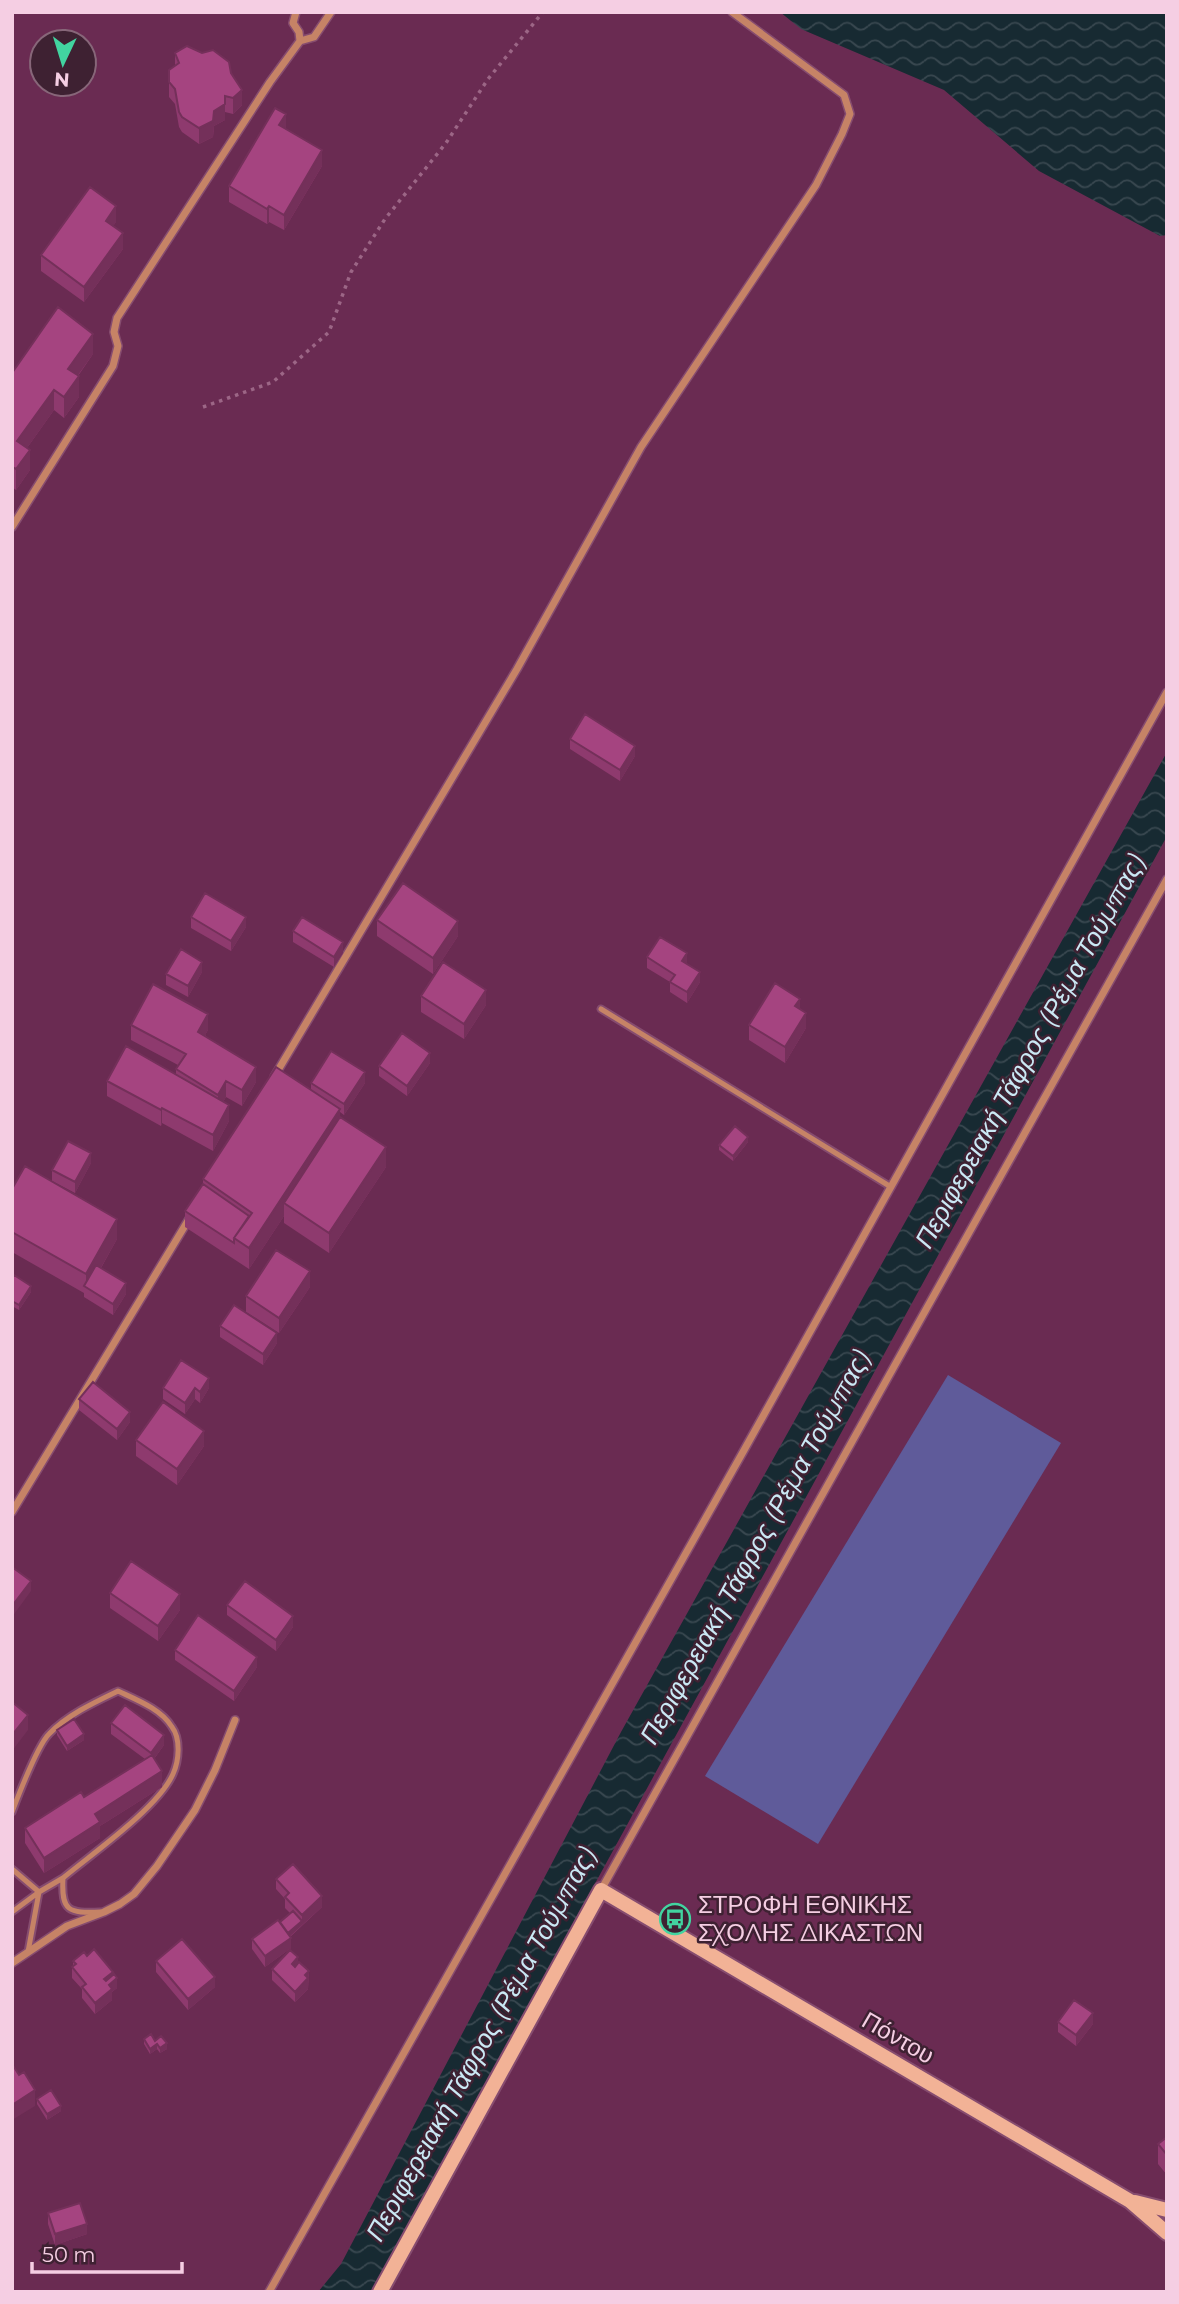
<svg xmlns="http://www.w3.org/2000/svg" width="1179" height="2304" font-family="Montserrat,sans-serif">
<style>
.green{fill:#5f5b9a}
.water{fill:url(#water-waves)}
.lines{fill:none;stroke-linecap:round;stroke-linejoin:round}
.lane-casing{stroke:#864c6f;stroke-width:9}
.street-casing{stroke:#864c6f;stroke-width:10}
.secondary-casing{stroke:#864c6f;stroke-width:18}
.path{stroke:#9c6686;stroke-width:3.5;stroke-dasharray:3.5 5;stroke-linecap:butt}
.lane{stroke:#c68366;stroke-width:5}
.street{stroke:#c68366;stroke-width:7}
.secondary{stroke:#f2b296;stroke-width:14}
.wall{fill:#8e3a6e}
.shaded-wall{fill:#74305a}
.building{fill:#a54480;stroke:#74305a;stroke-width:2}
.labels{text-anchor:middle;stroke-width:5;stroke-linejoin:round;paint-order:stroke}
.poi-label{font-size:24px;fill:#f5cee3;stroke:#3e2132;text-anchor:start}
.street-label{font-size:24px;fill:#f5cee3;stroke:#3e2132}
.water-label{font-size:26px;font-style:italic;fill:#cae8f4;stroke:#3e2132}
</style>
<defs>
<pattern id="water-waves" width="16" height="10" patternUnits="userSpaceOnUse" patternTransform="scale(1.75)"><rect width="16" height="10" fill="#172a32"/><path d="M0 5q4-4 8 0t8 0" fill="none" stroke="#394850"/></pattern>
</defs>
<rect width="100%" height="100%" fill="#6a2b52"/>
<path class="green" d="M948,1375l113,68 -243,401 -113,-68z"/>
<path class="water" d="M780,12h387v223l-7,1 -121,-65 -95,-81 -143,-61z
M1167,752v84l-795,1456h-54l23,-28 280,-532z"/>
<g class="lines">
<g class="lane-casing">
<path id="lane" d="M601,1009l290,178
M12,1812c7,-18 25,-66 37,-78 18,-19 46,-32 69,-43 19,9 43,18 54,36 9,12 7,34 1,47 -15,34 -80,79 -110,104 -2,34 6,35 37,34
M12,1869l27,23 -27,20
M28,1952l11,-60 24,-14"/>
</g>
<g class="street-casing">
<path id="street" d="M296,12l-3,11 6,9 1,9
M12,527l101,-161 5,-20 -4,-14 3,-14 153,-236 30,-41 14,-4 17,-25
M274,1077l243,-408 124,-222 175,-262 26,-51 8,-20 -6,-19 -112,-83
M12,1512l177,-293
M601,1890l566,-1011
M12,1963l55,-37 37,-14 16,-8 14,-10 23,-28 38,-56 20,-40 20,-50
M269,2292l474,-840 424,-760"/>
</g>
<g class="secondary-casing">
<path id="secondary" d="M1135,2202l32,8
M380,2292l221,-402 529,311 37,32"/>
</g>
<path class="path" d="M203,407l70,-25 56,-50 22,-60 34,-53 61,-76 42,-64 55,-67"/>
<use href="#lane" class="lane"/>
<use href="#street" class="street"/>
<use href="#secondary" class="secondary"/>
</g>
<path class="wall" d="M175,53l56,20 11,32 -9,9 -8,-2v8l-11,6 -1,11 -14,7 -17,-12 -3,-5 -4,-23 -6,-7v-27l6,-4z
M286,129l36,37 -38,64 -15,-8 -2,2 -38,-22v-16z
M116,222l-3,4 10,23 -39,53 -43,-31v-16z
M93,354l-15,22 1,21 -15,21 -10,-8 -27,38 3,22 -14,20 -4,-3v-114z
M570,739l65,17 -15,25 -50,-32z
M191,917l55,10 -15,24 -40,-23z
M377,920l81,16 -25,38 -56,-38z
M293,931l50,22 -9,14 -41,-25z
M647,957l40,7 13,18 -13,21 -17,-11v-10l-23,-14z
M202,972l-14,25 -22,-12v-11z
M421,996l65,9 -22,34 -43,-27z
M131,1025l77,5 -3,5 51,47 -14,24 -16,-9 -3,5 6,19 -16,30 -51,-28 -1,3 -54,-30v-15l69,-6v-6l2,-4 -47,-25z
M749,1025l57,3 -21,35 -36,-23z
M430,1063l-23,33 -28,-20v-10z
M311,1083h54l-21,32 -4,-3v5l46,50 -57,86 -45,-30v-7l-35,53 -64,-42v-16l18,-27v-5l108,-89z
M748,1142l-15,19 -14,-11v-5z
M91,1163l-16,30 -23,-12v-11z
M12,1189l105,50 -16,29 25,26 -13,21 -29,-18v-4l-72,-41z
M12,1278l19,14 -12,18 -7,-4z
M310,1287l-31,46 -33,-21v-16z
M220,1326l57,17 -14,22 -43,-28z
M163,1388h46l-9,15 -5,-4 -10,15 -22,-15z
M79,1399l51,23 -13,18 -38,-30z
M136,1440l68,6 -27,39 -41,-29z
M110,1593l70,17 -22,31 -48,-33z
M227,1605l66,22 -17,24 -49,-36z
M175,1650l82,17 -23,34 -59,-41z
M111,1723l53,22 -10,14 8,28 -62,39v12l-56,35 -19,-30v-15l59,-31 61,-38 -34,-25z
M57,1730l27,10 -17,11 -10,-16z
M276,1879l46,28 -32,30 1,11 -26,19 -13,-18v-10l28,-17 10,-9 -5,-5v-9l-9,-10z
M87,1956l26,19 4,13 -5,4v8l-17,14 -13,-16v-9l-10,-11v-11l1,-1v-5z
M156,1961l59,26 -27,23 -32,-38z
M298,1963l11,8 -1,18 -13,13 -23,-22v-11z
M1058,2022l35,2 -17,22 -18,-14z
M144,2039l11,2 12,8 -7,4 -3,-4 -7,5 -6,-10z
M37,2099l24,12 -14,9 -10,-16z
M1167,2137v38l-9,-11v-20z
M48,2213l39,21 -32,11 -7,-21z"/>
<path class="shaded-wall" d="M242,90v15l-9,9v-16z
M225,104v16l-11,6 -1,11 -14,7v-16l15,-17z
M286,114v16l-7,-5z
M322,150v16l-38,64v-15z
M116,206v16l-10,14v-15z
M269,206v16l-2,2v-15z
M123,233v16l-39,53v-15z
M93,334v20l-25,35v-20z
M79,376v21l-15,21v-21z
M54,390v20l-37,52v-21z
M30,450v20l-14,20v-21z
M635,746v10l-15,25v-11z
M246,917v10l-15,24v-10z
M458,921v15l-25,38v-16z
M343,942v11l-9,14v-10z
M687,953v11l-5,-3z
M202,962v10l-14,25v-11z
M700,972v10l-13,21v-11z
M486,990v15l-22,34v-15z
M800,999v15l-5,-8z
M806,1013v15l-21,35v-16z
M208,1014v16l-10,17v-15z
M430,1053v10l-23,33v-10z
M256,1067v15l-14,24v-16z
M365,1072v11l-21,32v-11z
M226,1081v16l-8,13v-15z
M229,1105v16l-16,30v-16z
M162,1108v15l-1,3v-16z
M340,1109v20l-56,74v13l-35,53v-21z
M748,1137v5l-15,19v-5z
M386,1147v20l-57,86v-20z
M91,1153v10l-16,30v-11z
M117,1219v20l-28,50 -3,-2v-13z
M310,1271v16l-31,46v-15z
M126,1283v11l-13,21v-11z
M31,1286v6l-12,18v-5z
M277,1333v10l-14,22v-11z
M209,1378v10l-9,15v-11z
M195,1388v11l-10,15v-11z
M130,1412v10l-13,18v-11z
M204,1431v15l-27,39v-16z
M31,1581v10l-19,26v-11z
M180,1594v16l-22,31v-15z
M293,1616v11l-17,24v-11z
M257,1657v10l-23,34v-10z
M28,1715v15l-16,21v-16z
M84,1734v6l-17,11v-5z
M164,1735v10l-13,18v-10z
M162,1771v16l-62,39v12l-56,35v-15l51,-44z
M322,1896v11l-34,31v-5l14,-12v-6z
M291,1938v10l-26,19v-11z
M298,1957v11l-6,6v-10z
M309,1971l-1,18 -13,13v-10l10,-17z
M113,1972v10l4,-4v10l-5,4v8l-17,14v-11l9,-24z
M215,1977v10l-27,23v-11z
M1093,2013v11l-17,22v-11z
M167,2043v6l-7,4v-5z
M157,2044v5l-7,5v-5z
M35,2090v16l-23,14v-15z
M61,2106v5l-14,9v-6z
M87,2224v10l-32,11v-11z"/>
<path class="building" d="M187,46l15,7 11,-3 16,12 2,11 11,17 -9,8 -8,-2v8l-11,7 -1,10 -14,7 -17,-11 -3,-5 -4,-23 -6,-7v-12l10,-7 -4,-10z
M275,108l11,6 -7,11 43,25 -38,65 -15,-9 -2,3 -38,-23z
M90,187l26,19 -10,15 17,12 -39,54 -43,-32z
M58,307l35,27 -25,35 11,7 -15,21 -10,-7 -37,51 13,9 -14,19 -4,-2v-94z
M585,714l50,32 -15,24 -50,-31z
M403,883l55,38 -25,37 -56,-38z
M205,893l41,24 -15,24 -40,-24z
M302,917l41,25 -9,15 -41,-26z
M660,937l27,16 -5,8 18,11 -13,20 -17,-10 5,-7 -28,-18z
M181,949l21,13 -14,24 -22,-12z
M443,962l43,28 -22,34 -43,-28z
M775,983l25,16 -5,7 11,7 -21,34 -36,-22z
M153,984l55,30 -10,18 58,35 -14,23 -16,-9 -8,14 -42,-26 10,-15 -55,-29z
M402,1033l28,20 -23,33 -28,-20z
M126,1046l103,59 -16,30 -51,-27 -1,2 -54,-29z
M331,1051l34,21 -21,32 -33,-21z
M276,1067l64,42 -91,139 -15,-10 18,-25 -49,-34z
M340,1117l46,30 -57,86 -45,-30z
M735,1126l13,11 -15,19 -14,-11z
M68,1141l23,12 -16,29 -23,-12z
M25,1166l92,53 -31,55 -74,-42v-43z
M203,1184l46,32 -15,22v5l-49,-32z
M276,1250l34,21 -31,47 -33,-22z
M96,1265l30,18 -13,21 -29,-18z
M14,1275l17,11 -12,19 -7,-4v-23z
M234,1305l43,28 -14,21 -43,-28z
M181,1360l28,18 -9,14 -5,-4 -10,15 -22,-15z
M93,1382l37,30 -13,17 -38,-30z
M163,1402l41,29 -27,38 -41,-29z
M131,1561l49,33 -22,32 -48,-33z
M12,1567l19,14 -19,25z
M245,1581l48,35 -17,24 -49,-35z
M198,1615l59,42 -23,34 -59,-41z
M12,1702l16,13 -16,20z
M125,1705l39,30 -13,18 -40,-30z
M74,1719l10,15 -17,12 -10,-16z
M152,1755l10,16 -67,43 5,8 -56,36 -19,-30 56,-36 3,5z
M293,1864l29,32 -20,19 -17,-18 4,-4 -13,-14z
M293,1911l9,10 -14,12 -8,-11z
M278,1920l13,18 -26,18 -13,-17z
M182,1939l33,38 -27,22 -32,-38z
M94,1949l19,23 -9,7 2,2 8,-7 3,4 -8,7 3,4 -17,14 -13,-16 4,-3 -14,-17 4,-3 -3,-3 11,-9 3,4z
M290,1950l8,7 -6,7 3,3 4,-5 10,9 -4,4 3,3 -13,14 -23,-23z
M1074,2000l19,13 -17,22 -18,-13z
M151,2034l4,7 6,-5 6,7 -7,5 -3,-4 -7,5 -6,-10z
M12,2064l7,11 5,-3 11,18 -23,15z
M51,2090l10,16 -14,8 -10,-15z
M1167,2137v18l-9,-11z
M80,2203l7,21 -32,10 -7,-21z"/>
<defs>
<g id="bus-ring" transform="scale(1.575)"><circle r="9.5" fill="#3e2132" stroke="#42d4a0" stroke-width="1.5"/><path d="M-5-6H5V4H4V6H2V4H-2V6H-4V4H-5ZM-3.5-4V0h7V-4ZM-3.5 1.2v1.5H-2V1.2ZM2 1.2v1.5H3.5V1.2Z" fill="#42d4a0"/></g>
</defs>
<g fill-rule="evenodd">
<use href="#bus-ring" x="675" y="1919"/>
</g>
<g class="labels">
<g class="poi-label">
<text x="698" y="1913">ΣΤΡΟΦΗ ΕΘΝΙΚΗΣ<tspan x="698" dy="28">ΣΧΟΛΗΣ ΔΙΚΑΣΤΩΝ</tspan></text>
</g>
<g class="street-label">
<text transform="translate(898 2038) rotate(30)" y="8">Πόντου</text>
</g>
<g class="water-label">
<text transform="translate(1030 1051) rotate(-61)" y="9">Περιφερειακή Τάφρος (Ρέμα Τούμπας)</text>
<text transform="translate(755 1547) rotate(-61)" y="9">Περιφερειακή Τάφρος (Ρέμα Τούμπας)</text>
<text transform="translate(481 2044) rotate(-61)" y="9">Περιφερειακή Τάφρος (Ρέμα Τούμπας)</text>
</g>
</g>
<rect width="1179" height="2304" fill="none" stroke="#f5cee3" stroke-width="28"/>
<g transform="translate(63 63) rotate(184)"><circle r="33" fill="#3e2132" stroke="#876679" stroke-width="2"/>
<path d="M0-5L12 26L0 18L-12 26Z" fill="#42d4a0"/>
<text y="-10" font-size="19" font-weight="bold" text-anchor="middle" fill="#f5cee3">N</text>
</g>
<path d="M32 2262v10h150v-10" fill="none" stroke="#f5cee3" stroke-width="3.5"/>
<text x="42" y="2262" font-size="21" fill="#f5cee3" stroke="#3e2132" stroke-width="5" paint-order="stroke">50 m</text>
</svg>
